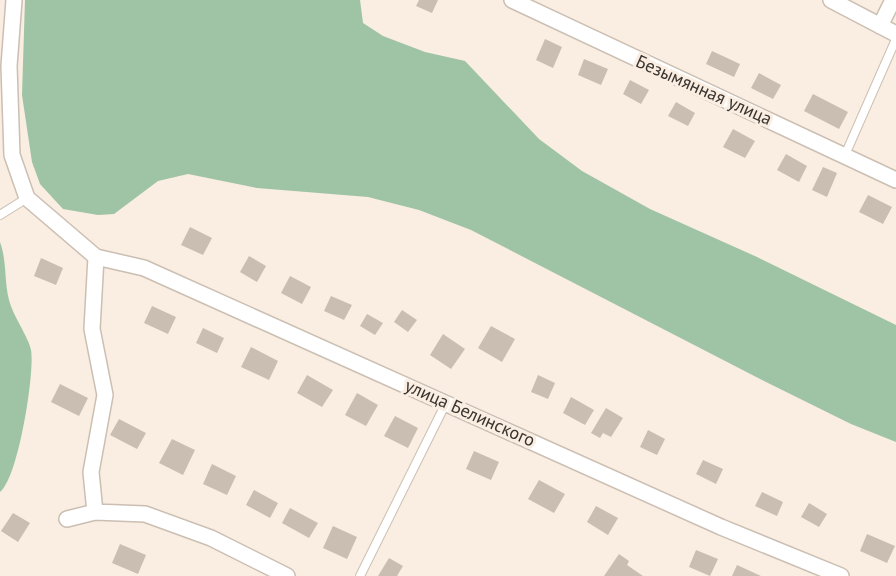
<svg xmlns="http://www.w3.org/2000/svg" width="896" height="576" font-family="'PT Sans',sans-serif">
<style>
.forest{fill:#9ec3a5}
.building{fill:#cabeb2}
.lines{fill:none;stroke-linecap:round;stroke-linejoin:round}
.lane-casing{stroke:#cbbfb3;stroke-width:10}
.street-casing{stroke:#cbbfb3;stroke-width:18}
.lane{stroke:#fff;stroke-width:8}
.street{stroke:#fff;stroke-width:15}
.labels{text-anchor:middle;stroke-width:6;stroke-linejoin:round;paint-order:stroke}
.street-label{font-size:18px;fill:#39342f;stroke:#faede1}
</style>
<rect width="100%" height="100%" fill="#faede1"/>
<path class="forest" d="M25,0h335l3,23 20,13 42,16 40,9 74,78 43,32 68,38 107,48 139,68v117l-45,-18 -87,-43 -293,-151 -52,-20 -51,-13 -111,-9 -69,-14 -30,7 -44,33 -16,1 -35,-6 -23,-25 -8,-22 -10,-67z
M0,242c7,19 4,39 9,58 4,16 20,38 22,50 4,23 -13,129 -31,142z"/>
<path class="building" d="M419,0h19l-6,13 -16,-7z
M545,39l17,8 -9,21 -17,-8z
M712,51l28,13 -6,13 -28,-13z
M584,59l24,10 -7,16 -23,-10z
M759,73l22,12 -8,14 -22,-11z
M630,80l19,10 -8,14 -18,-10z
M813,94l35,18 -9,17 -35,-18z
M676,102l19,11 -7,13 -20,-10z
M733,129l22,12 -10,17 -22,-11z
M786,154l21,12 -8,16 -22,-12z
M823,167l14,6 -10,24 -15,-7z
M868,195l24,12 -9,17 -24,-12z
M190,227l22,11 -9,17 -22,-10z
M249,256l17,10 -9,16 -17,-10z
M41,258l22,10 -7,17 -22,-9z
M290,276l21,11 -9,17 -21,-11z
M331,296l21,9 -8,15 -20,-9z
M152,306l24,11 -8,17 -24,-11z
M402,310l15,10 -9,12 -14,-10z
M367,314l16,9 -8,12 -15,-9z
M491,326l24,13 -13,23 -24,-14z
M203,328l21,10 -7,15 -21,-10z
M443,334l22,15 -14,20 -21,-14z
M251,347l27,14 -9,19 -28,-13z
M307,375l26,15 -11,17 -25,-14z
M538,375l17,8 -7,16 -17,-7z
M60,384l28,14 -9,18 -28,-14z
M357,393l21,12 -12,21 -21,-11z
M571,397l23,13 -9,15 -22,-12z
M606,408l17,10 -12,19 -8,-4 -3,5 -9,-5z
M395,416l23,12 -10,20 -24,-12z
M119,419l27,14 -9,16 -27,-14z
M648,430l17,9 -8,16 -17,-8z
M172,439l23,11 -12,25 -24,-12z
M474,451l25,11 -8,18 -25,-11z
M703,460l20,9 -7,15 -20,-10z
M212,464l24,12 -9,19 -24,-11z
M539,480l26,14 -11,19 -26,-14z
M254,490l24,13 -8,15 -24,-13z
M762,492l21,10 -6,14 -22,-10z
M809,503l18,11 -8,13 -18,-10z
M596,506l22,12 -10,17 -21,-13z
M290,508l28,15 -9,15 -27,-15z
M13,513l17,10 -12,19 -17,-11z
M333,526l24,11 -10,22 -24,-11z
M867,534l28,12 -8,17 -27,-12z
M120,544l26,11 -8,19 -26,-11z
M696,550l22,9 -8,17 -21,-9z
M619,554l10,7 -2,4 16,11h-39z
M389,558l14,8 -6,10h-19z
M737,565l24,11h-29z"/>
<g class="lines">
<g class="lane-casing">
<path id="lane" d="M845,155l51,-116
M0,215l27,-17
M360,576l86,-173"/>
</g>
<g class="street-casing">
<path id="street" d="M14,0l-5,66 3,89 15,43 69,59 48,11 577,259 120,49
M512,0l384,180
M831,0l65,34
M880,26l13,-26
M95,512l-4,-40 14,-77 -13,-66 4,-72
M67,519l28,-7 50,2 66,24 76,38"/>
</g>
<use href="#lane" class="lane"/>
<use href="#street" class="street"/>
</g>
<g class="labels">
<g class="street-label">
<text transform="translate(704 90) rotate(24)" y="6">Безымянная улица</text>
<text transform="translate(470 413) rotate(24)" y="6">улица Белинского</text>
</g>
</g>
</svg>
